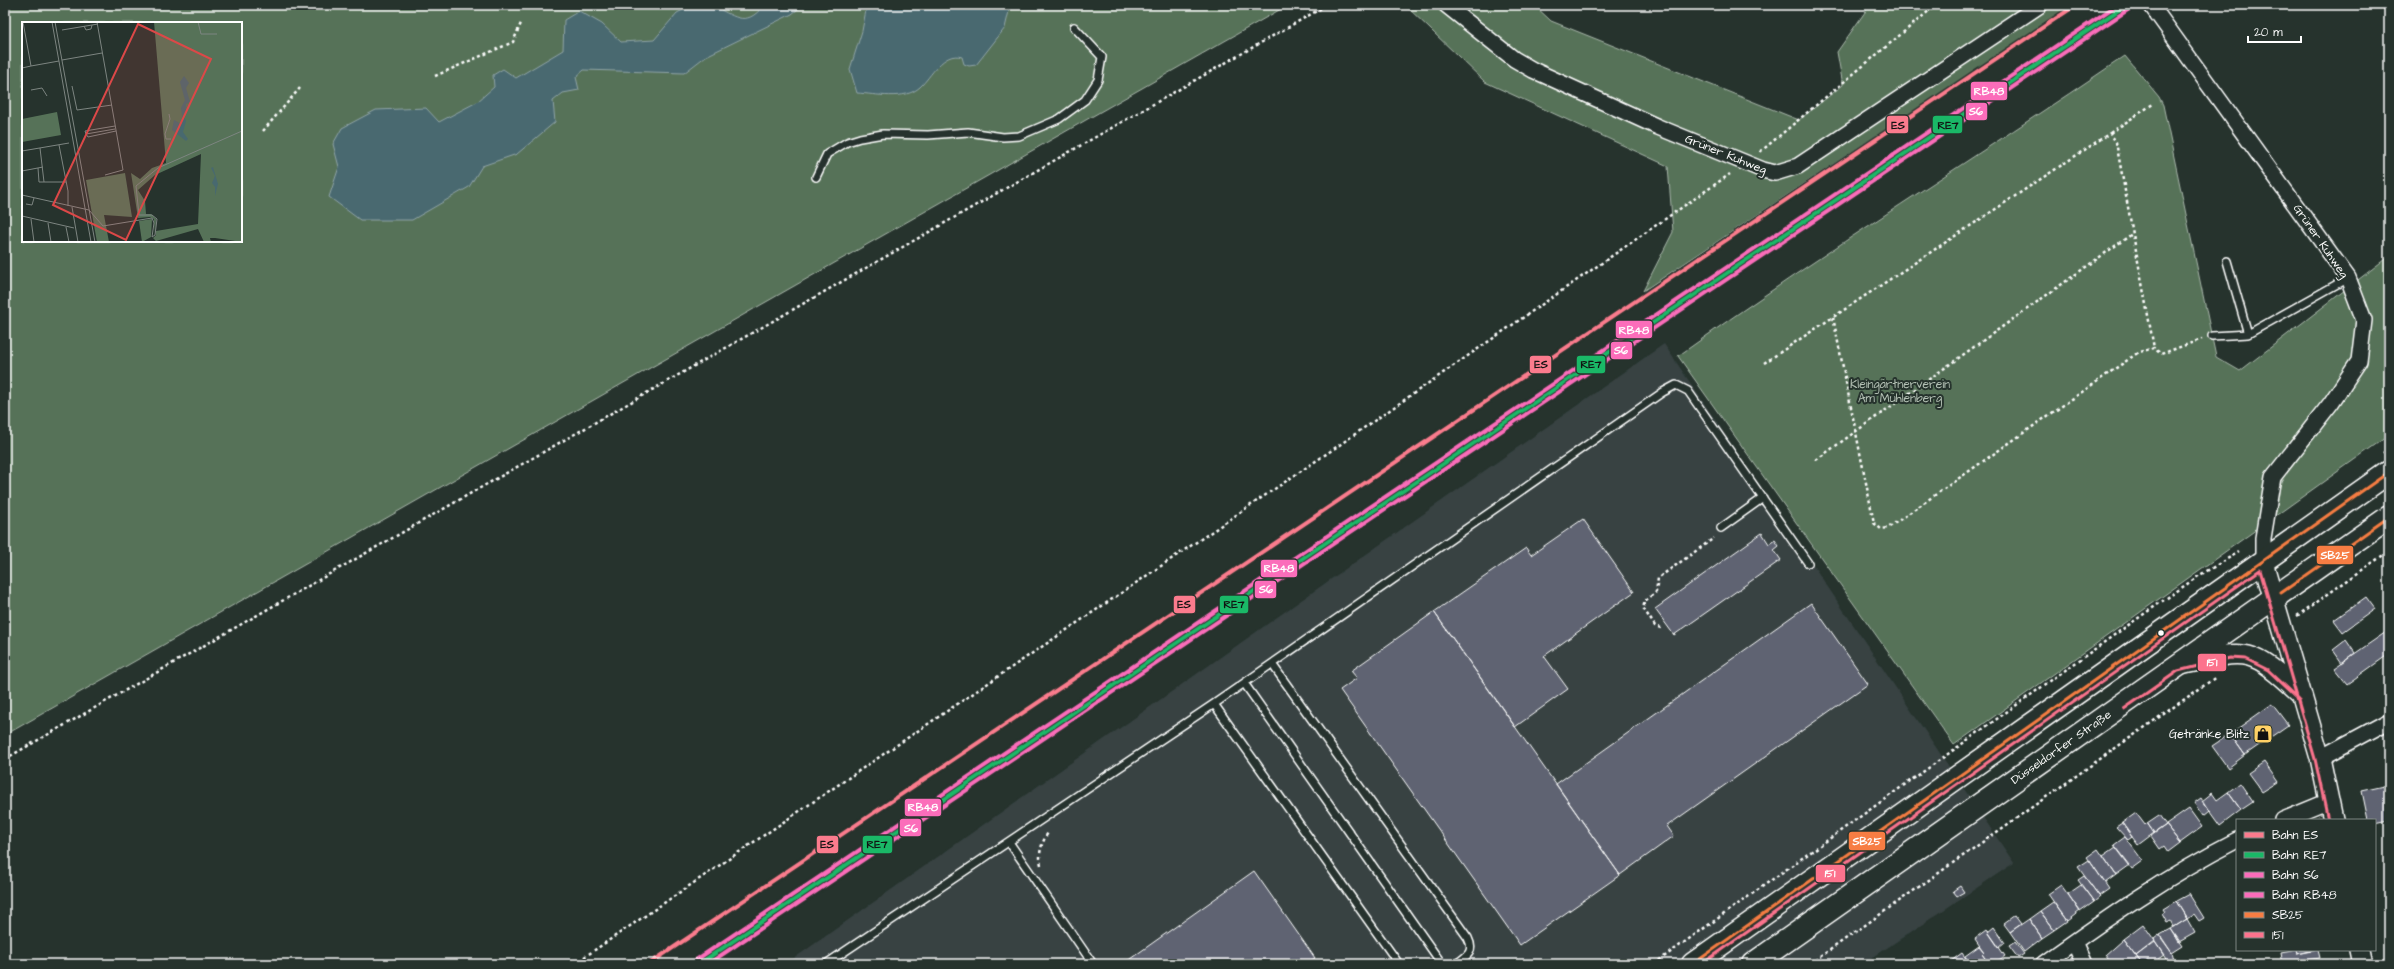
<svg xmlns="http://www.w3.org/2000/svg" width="2394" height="969" font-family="'Architects Daughter',sans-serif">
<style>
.built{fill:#374242}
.green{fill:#567258;stroke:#aab8ac;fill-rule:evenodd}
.water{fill:#48696f;stroke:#91a5a9}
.building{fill:#5e6472;stroke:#fff}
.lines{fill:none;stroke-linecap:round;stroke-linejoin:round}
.service-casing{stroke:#fff;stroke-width:10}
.minor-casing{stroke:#fff;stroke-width:18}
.tertiary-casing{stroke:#fff;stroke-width:22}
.primary-casing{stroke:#fff;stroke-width:25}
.path{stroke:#fff;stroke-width:2.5;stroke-dasharray:3 3;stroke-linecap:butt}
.service{stroke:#26332d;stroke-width:7}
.minor{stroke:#26332d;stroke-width:15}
.tertiary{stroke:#26332d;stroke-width:19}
.primary{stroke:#26332d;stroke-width:22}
.bus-1-casing{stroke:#26332d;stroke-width:6}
.bus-2-casing{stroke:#26332d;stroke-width:6}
.bus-1{stroke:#f77d43;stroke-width:3}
.bus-2{stroke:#fc738d;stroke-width:3}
.rail-1-casing{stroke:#26332d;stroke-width:7}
.rail-2-casing{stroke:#26332d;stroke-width:7}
.rail-3-casing{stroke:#26332d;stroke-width:7}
.rail-4-casing{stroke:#26332d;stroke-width:7}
.rail-1{stroke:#fb7b8d;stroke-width:4}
.rail-2{stroke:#1ab867;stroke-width:4}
.rail-3{stroke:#fb6dba;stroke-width:4}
.rail-4{stroke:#fb6dba;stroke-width:4}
.bus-dot{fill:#fff;stroke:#26332d;stroke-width:1.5}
.labels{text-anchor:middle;stroke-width:4;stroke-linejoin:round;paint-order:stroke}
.street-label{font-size:12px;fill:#fff;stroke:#26332d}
.park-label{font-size:12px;fill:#b3c0b4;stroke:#26332d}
.poi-label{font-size:12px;fill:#fff;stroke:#26332d;text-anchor:end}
.inset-road{fill:none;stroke:#7d8581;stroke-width:1}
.view{fill:#dc4848;fill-opacity:0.15;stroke:#dc4848;stroke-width:2}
.inset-edge{fill:none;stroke:#fff;stroke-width:2}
.line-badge{stroke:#26332d;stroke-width:1.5}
.badge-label{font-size:11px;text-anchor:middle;font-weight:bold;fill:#fff}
.pale-badge-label{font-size:11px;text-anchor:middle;font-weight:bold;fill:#111}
</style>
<rect width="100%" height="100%" fill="#26332d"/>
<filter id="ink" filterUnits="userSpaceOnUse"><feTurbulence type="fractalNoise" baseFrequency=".025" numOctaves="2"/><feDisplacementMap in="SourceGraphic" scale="8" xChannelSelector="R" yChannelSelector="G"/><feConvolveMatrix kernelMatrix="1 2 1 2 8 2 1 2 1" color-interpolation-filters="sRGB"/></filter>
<g filter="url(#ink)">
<path class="built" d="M1664,344l350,519 -151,101h-1077z"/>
<path class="green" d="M5,5h1283l-1283,730zM23,23h218v218h-218z
M1405,5h129l17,16 248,99 44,-35 -6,-33 33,-47h203l-430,286 30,-59 -5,-66 -183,-84z
M2125,56l34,41 4,8 53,252 24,14 149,-115v179l-435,310 -276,-389c146,-105 299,-199 447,-300z"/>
<path class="water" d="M693,5c6,0 14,-1 19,1 21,8 33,24 52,-1h39l-11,9 -86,42 -22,17 -100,-3 -8,7 3,13 -16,3 -10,8 2,21 -38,32 -35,12 -13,21 -57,33h-52l-31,-23 10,-30 -6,-23 9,-16 34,-18 50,-2 13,14 38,-20 17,-15 -1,-12 10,-6 13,9 47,-28 1,-30 15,-9 23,13 19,18 33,-2 23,-27z
M867,5h141l1,6 -4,17 -29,37 -7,1 -5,-2 -2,-7c-19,-6 -31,20 -42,30 -15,14 -45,7 -63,6l-7,-24 12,-38z"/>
<path class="building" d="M1583,519l51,73 -90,64 24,33 -53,38 -81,-115 92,-64 5,7z
M1762,533l7,11 6,-4 4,6 -5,4 7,10 -107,75 -19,-26z
M2366,597l9,12 -32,23 -9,-12z
M1811,603l57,81 -201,142 7,10 -54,39 -64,-91z
M1434,612l186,263 -100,70 -180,-255 17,-12 -6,-7z
M2389,630v24l-42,30 -13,-16z
M2346,640l9,13 -13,10 -9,-13z
M2272,704l16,21 -43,30 -15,-21z
M2230,734l15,21 -17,13 -16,-22z
M2264,762l14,20 -16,10 -14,-19z
M2240,783l13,19 -12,8 -13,-18z
M2389,785v36l-14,3v-4h-7l-6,-29z
M2228,792l13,18 -21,16 -18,-25 10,-8 5,7z
M2201,798l8,13 -6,5 -9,-13z
M2189,809l13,18 -22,16 -14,-18z
M2136,813l9,12 2,-2 7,10 -16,12 -16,-22z
M2159,815l7,10 -12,8 -7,-10z
M2122,823l10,14 -4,3 -12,-13z
M2166,825l14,18 -12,9 -4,-6 -4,3 -9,-13z
M2125,837l18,24 -11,8 -18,-24z
M2116,847l14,18 -14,10 -13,-19z
M2098,849l18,26 -11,8 -18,-26z
M2089,860l20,29 -10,7 -21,-29z
M1254,871l61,87 -9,6h-183z
M2084,876l16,21 -6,5 -16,-22z
M2061,885l19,26 -13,10 -19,-27z
M2081,885l13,17 -14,10 -12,-18z
M1960,886l4,6 -7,4 -4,-5z
M2189,894l15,24 -5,3 -5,-7 -7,5 -11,-18z
M2176,901l11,18 -13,8 -3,-6 -4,2 -5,-9 3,-2 -2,-3z
M2053,902l14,19 -13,9 -14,-19z
M2040,911l14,19 -12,8 -13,-19z
M2015,916l6,8 -11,8 -6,-8z
M2029,919l13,19 -18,14 -14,-20z
M2187,919l8,14 -16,9 -8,-13z
M2143,924l12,17 -19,15 -13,-17z
M1994,927l11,16 -6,5 -11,-16z
M2171,929l12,17 -11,7 -12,-18z
M1987,930l18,26 -12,8h-4l-7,-10 2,-2 -9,-13z
M2159,935l13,18 3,11h-6l-14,-22 -1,-3z
M2123,939l13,17 6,8h-30l-7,-9z
M2015,942l9,12 -6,4 -9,-12z
M2155,942l9,13 -13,9 -3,-4 -6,4 -6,-8z
M1979,946l5,6 -2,2 7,10h-19l-5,-8z
M2296,950l1,4 21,-4 2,8 -38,6 -2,-11z
M2296,950h19l-18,4z
M1962,953l8,11h-23z"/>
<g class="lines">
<g class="service-casing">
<path id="service" d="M816,177l11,-23 20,-12 13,-4 23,-4 45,1 40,-3 35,5 16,-1 40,-17 26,-19 13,-20 4,-23 -28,-30
M2227,261l21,73
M2212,336l36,-2 100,-56
M1721,528l42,-30
M1272,664l196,274c7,14 -1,18 -12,26
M1244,683l198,281
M1214,704l185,260
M1009,842l84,122
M826,964l388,-260 449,-312 13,-7 12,6 120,172"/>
</g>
<g class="minor-casing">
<path id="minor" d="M1446,5l68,54 19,11 125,57 105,43 12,3 23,-7 242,-161
M2151,5l197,273 16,42 -5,41 -28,42 -58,74 -10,61v24
M2320,758l69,-37
M2283,820l46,-19
M2074,942l10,22
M2043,964c63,-45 125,-89 194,-124"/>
</g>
<g class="tertiary-casing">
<path id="tertiary" d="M2263,562l57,196 13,62
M2181,665c66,-16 69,-19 120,29
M2359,950l3,14"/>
</g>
<g class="primary-casing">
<path id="primary" d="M1693,964l696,-492
M1753,964l636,-447"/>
</g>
<path class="path" d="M435,76l78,-34 8,-19
M263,131l37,-43
M2110,133l43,-29
M1760,152l176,-147
M1833,317l41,206 7,6 7,-1 251,-176 15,-4 7,6 41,-15
M1764,363l346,-230 6,9 38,206
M2383,453l6,-4
M1816,460l316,-226
M2297,616l92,-65
M1661,628l-6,-2 -12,-18 2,-7 11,-9 2,-14 56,-40
M5,759l1322,-754
M1041,865c-3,-13 1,-23 8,-34
M574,964l761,-516 395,-274
M1654,964l480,-343 66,-46 39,-23
M1810,964l406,-287"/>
<use href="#service" class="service"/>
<use href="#minor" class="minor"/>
<use href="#tertiary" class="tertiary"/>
<use href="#primary" class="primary"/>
<g class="bus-1-casing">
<path id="bus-1" d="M2281,593l108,-76
M1693,964l696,-492"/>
</g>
<g class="bus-2-casing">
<path id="bus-2" d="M2124,709l54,-38 52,-13 16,1 22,11 31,29
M1702,964l558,-394 55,189 13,61"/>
</g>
<use href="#bus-1" class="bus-1"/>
<use href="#bus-2" class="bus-2"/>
<g class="rail-1-casing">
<path id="rail-1" d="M649,964l1427,-959"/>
</g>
<g class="rail-2-casing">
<path id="rail-2" d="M699,964l1427,-959"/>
</g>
<g class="rail-3-casing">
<path id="rail-3" d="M708,964l1421,-955"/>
</g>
<g class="rail-4-casing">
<path id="rail-4" d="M696,960l1421,-955"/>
</g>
<use href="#rail-1" class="rail-1"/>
<use href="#rail-2" class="rail-2"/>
<use href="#rail-3" class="rail-3"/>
<use href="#rail-4" class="rail-4"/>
</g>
</g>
<defs>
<g id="shop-square" transform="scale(1)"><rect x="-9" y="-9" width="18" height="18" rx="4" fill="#ffd166" stroke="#26332d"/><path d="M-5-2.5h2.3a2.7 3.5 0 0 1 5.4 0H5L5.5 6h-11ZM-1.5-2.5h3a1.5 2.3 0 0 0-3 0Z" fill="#111"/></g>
</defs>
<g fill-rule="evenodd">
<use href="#shop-square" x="2263" y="734"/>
</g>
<circle class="bus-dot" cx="2161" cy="633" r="3.5"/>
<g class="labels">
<g class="street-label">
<text transform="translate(1726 154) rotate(22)" y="4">Grüner Kuhweg</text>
<text transform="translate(2321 241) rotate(55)" y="4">Grüner Kuhweg</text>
<text transform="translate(2061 747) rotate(-35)" y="4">Düsseldorfer Straße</text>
</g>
<g class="park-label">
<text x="1900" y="388">Kleingärtnerverein<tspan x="1900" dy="14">Am Mühlenberg</tspan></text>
</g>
<g class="poi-label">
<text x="2249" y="738">Getränke Blitz</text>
</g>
</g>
<g transform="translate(22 22)">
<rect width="220" height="220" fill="#26332d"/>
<path d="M132,0h88v220l-27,-4h-5l1,4h-7l-6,-13 -42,12 -3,-3 3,-3v-4l42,-7 3,-70 -46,21 -17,15 7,11 1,13h5l5,5 -1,16 -1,-16 -4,-2 -12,1 -7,-45 9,6 12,-11 14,-5zM35,90l4,23 -39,7v-23zM103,151l7,44 -28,-2 5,27h-12l-11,-62zM130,197l-1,18 -9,5 -3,-21z" fill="#567258"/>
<path d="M162,54l5,7 -3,5 4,14 -4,2v8l-3,3 3,6 -3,11 5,7 -2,2 -14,-11 2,-10 7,4 2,-3 -2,-13 4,-8 -5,-18zM191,145l5,17 -3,12v-9l-3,-4 3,-7 -4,-8z" fill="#48696f"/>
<path class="inset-road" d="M30,0l39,220M33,0l40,220M75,0l26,148 -18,5M176,0l3,12h16M62,4l2,4 5,-1 1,-4M40,8l36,-6M40,38l40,-7M9,44l28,-5M0,46l9,-2 -8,-44M50,64l5,24 35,-5M9,68l11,-2 5,8M147,92l1,5 -5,15 1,5h5M93,104l-30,5 1,3 29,-5M64,112l2,3 28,-6M37,123l9,46v15M0,129l47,-8M16,146l1,14h5l-4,-34M0,149l21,-4M22,160h22M0,173l67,15 14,16 49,-8 2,5 -2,14M4,182l6,1 2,-7M50,185l6,35M0,194l52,12M9,197l3,23M26,201l3,19M44,205l3,15M130,215l3,-2 2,-16 -5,-4h-13l-3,-29 22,-18 84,-37"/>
<path class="view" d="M116,2l73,35 -85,181 -73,-35z"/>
<rect width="220" height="220" class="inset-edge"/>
</g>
<g class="line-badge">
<rect x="1970" y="81" width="38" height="20" rx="4" fill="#fb6dba"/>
<rect x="1965" y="102" width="23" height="19" rx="4" fill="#fb6dba"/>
<rect x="1886" y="115" width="23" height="19" rx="4" fill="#fb7b8d"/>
<rect x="1932" y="115" width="31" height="19" rx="4" fill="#1ab867"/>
<rect x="1615" y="320" width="38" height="19" rx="4" fill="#fb6dba"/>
<rect x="1610" y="341" width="23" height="19" rx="4" fill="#fb6dba"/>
<rect x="1529" y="355" width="23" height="19" rx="4" fill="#fb7b8d"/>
<rect x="1576" y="355" width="30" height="19" rx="4" fill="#1ab867"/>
<rect x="2316" y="545" width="38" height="20" rx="4" fill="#f77d43"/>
<rect x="1260" y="559" width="38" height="19" rx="4" fill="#fb6dba"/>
<rect x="1254" y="580" width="23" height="19" rx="4" fill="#fb6dba"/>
<rect x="1173" y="595" width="23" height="19" rx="4" fill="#fb7b8d"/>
<rect x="1219" y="595" width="30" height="19" rx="4" fill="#1ab867"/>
<rect x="2197" y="653" width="30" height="19" rx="4" fill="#fc738d"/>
<rect x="904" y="798" width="38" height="19" rx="4" fill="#fb6dba"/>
<rect x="899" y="818" width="23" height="19" rx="4" fill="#fb6dba"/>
<rect x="1848" y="831" width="38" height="20" rx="4" fill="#f77d43"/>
<rect x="816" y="835" width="23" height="19" rx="4" fill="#fb7b8d"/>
<rect x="862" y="835" width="31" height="19" rx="4" fill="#1ab867"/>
<rect x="1815" y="864" width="31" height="19" rx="4" fill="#fc738d"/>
</g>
<g class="badge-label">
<text x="1989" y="95">RB48</text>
<text x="1976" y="115">S6</text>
<text x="1634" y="334">RB48</text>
<text x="1621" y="354">S6</text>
<text x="2335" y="559">SB25</text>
<text x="1279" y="572">RB48</text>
<text x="1266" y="593">S6</text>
<text x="2212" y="666">151</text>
<text x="923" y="811">RB48</text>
<text x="911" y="832">S6</text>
<text x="1867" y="845">SB25</text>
<text x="1830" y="877">151</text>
</g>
<g class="pale-badge-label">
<text x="1898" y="129">ES</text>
<text x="1948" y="129">RE7</text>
<text x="1541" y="368">ES</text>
<text x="1591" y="368">RE7</text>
<text x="1184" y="608">ES</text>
<text x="1234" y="608">RE7</text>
<text x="827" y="848">ES</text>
<text x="877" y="848">RE7</text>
</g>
<rect width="2394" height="969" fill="none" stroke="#26332d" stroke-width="20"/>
<rect x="10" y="10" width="2374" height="949" fill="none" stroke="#fff" stroke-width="1.5" filter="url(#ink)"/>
<rect x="2236" y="819" width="140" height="132" fill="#26332d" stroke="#7d8581"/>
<rect x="2244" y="832" width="20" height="6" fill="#fb7b8d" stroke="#7d8581"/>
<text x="2272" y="839" font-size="12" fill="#ffffff">Bahn ES</text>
<rect x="2244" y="852" width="20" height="6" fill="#1ab867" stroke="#7d8581"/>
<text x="2272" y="859" font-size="12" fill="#ffffff">Bahn RE7</text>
<rect x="2244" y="872" width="20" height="6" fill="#fb6dba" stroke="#7d8581"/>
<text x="2272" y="879" font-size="12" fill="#ffffff">Bahn S6</text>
<rect x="2244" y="892" width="20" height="6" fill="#fb6dba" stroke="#7d8581"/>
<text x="2272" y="899" font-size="12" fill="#ffffff">Bahn RB48</text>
<rect x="2244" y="912" width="20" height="6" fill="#f77d43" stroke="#7d8581"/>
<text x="2272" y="919" font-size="12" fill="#ffffff">SB25</text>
<rect x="2244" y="932" width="20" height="6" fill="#fc738d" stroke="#7d8581"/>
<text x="2272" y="939" font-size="12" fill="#ffffff">151</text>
<path d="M2248 36v6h53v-6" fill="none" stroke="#ffffff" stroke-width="2"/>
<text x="2254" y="36" font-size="12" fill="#ffffff" stroke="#26332d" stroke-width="3" paint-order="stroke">20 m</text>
</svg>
